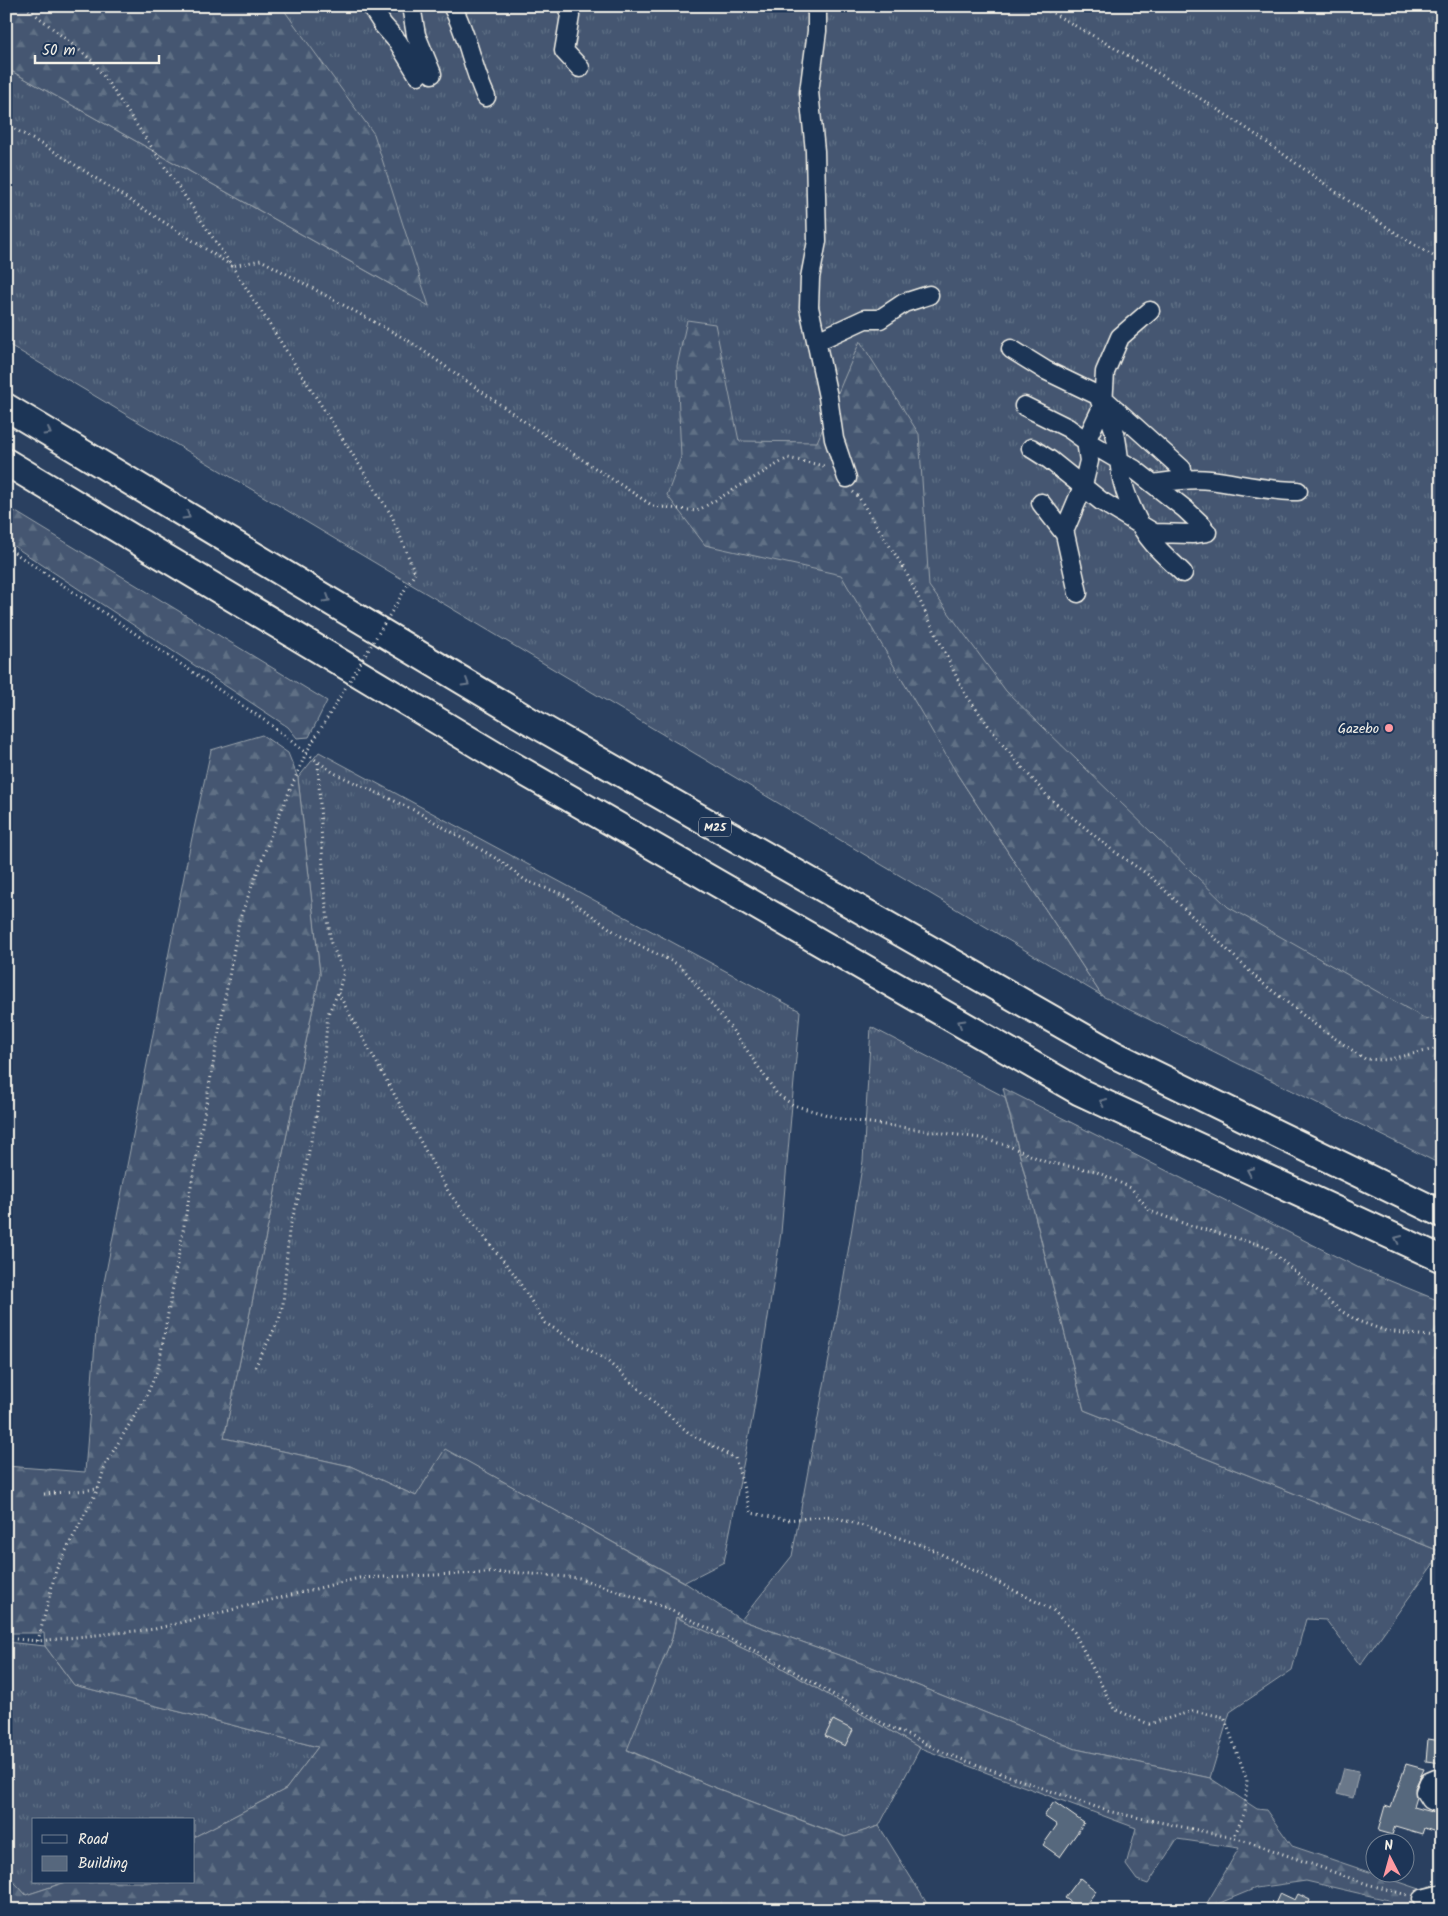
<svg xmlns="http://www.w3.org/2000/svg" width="1448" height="1916" font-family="Kalam,sans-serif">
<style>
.grass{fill:url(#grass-tufts);stroke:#9ca4ac}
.forest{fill:url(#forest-firs);stroke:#9ca4ac}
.water{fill:#6a788a;stroke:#a1a8b0}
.building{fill:#56677d;stroke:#f4f1e8}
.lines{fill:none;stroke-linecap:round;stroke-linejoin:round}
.minor-casing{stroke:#f4f1e8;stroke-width:21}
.highway-casing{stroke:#f4f1e8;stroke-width:30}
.path{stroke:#f4f1e8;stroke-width:3;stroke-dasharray:1 4;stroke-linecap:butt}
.minor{stroke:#1d3557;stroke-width:18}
.highway{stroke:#1d3557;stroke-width:26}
.path-bridge{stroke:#f4f1e8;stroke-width:3;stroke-dasharray:1 4;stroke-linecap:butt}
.oneway{stroke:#68778a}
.poi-dot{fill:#ff9aa2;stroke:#1d3557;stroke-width:2}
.labels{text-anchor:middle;stroke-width:4.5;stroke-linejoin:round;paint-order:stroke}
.shield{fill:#1d3557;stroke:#b4b9bc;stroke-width:1}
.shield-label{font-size:12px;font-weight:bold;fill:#f4f1e8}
.poi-label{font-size:14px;fill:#f4f1e8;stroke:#1d3557;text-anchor:end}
</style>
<defs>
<pattern id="grass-tufts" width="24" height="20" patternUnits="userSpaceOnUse" patternTransform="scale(1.25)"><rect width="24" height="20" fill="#445771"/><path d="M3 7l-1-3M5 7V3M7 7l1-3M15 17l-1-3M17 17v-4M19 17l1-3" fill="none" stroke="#607085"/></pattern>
<pattern id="forest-firs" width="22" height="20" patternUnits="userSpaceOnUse" patternTransform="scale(1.25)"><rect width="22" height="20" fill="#445771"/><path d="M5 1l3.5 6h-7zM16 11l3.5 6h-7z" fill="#607085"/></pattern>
</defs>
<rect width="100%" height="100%" fill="#2a4060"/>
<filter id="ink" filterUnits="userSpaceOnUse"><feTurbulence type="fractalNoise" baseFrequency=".02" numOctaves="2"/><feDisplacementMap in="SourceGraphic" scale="10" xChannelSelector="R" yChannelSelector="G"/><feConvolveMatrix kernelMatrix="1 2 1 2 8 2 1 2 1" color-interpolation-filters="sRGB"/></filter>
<g filter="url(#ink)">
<path class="grass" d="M198,6h1244v1064l-485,-296 145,222 -1096,-653v-275l405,228z
M319,752l481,259 -19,222 -28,182 -29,147 -39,20 -239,-132 -30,46 -66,-30 -126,-28 96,-464 -22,-196z
M871,1027l134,70 79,313 358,142 -82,113 -34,-45 -20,-1 -14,51 -62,42 -20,66 -134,-29 -207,-83 -128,-46 51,-64 48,-256 23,-139z
M676,1617l94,44 150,87 -41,78 -33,11 -138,-52 -82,-36 46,-111z
M6,1642l39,4 29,39 244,62 -32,42 -92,48v-17h-160v62h32l-40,13 -20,-22z"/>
<path class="forest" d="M6,6h275l93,128 55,172 -423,-238z
M687,320l28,4 24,117 78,1 43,-101 59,93 10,152 77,105 222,216 196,111 18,4v143l-340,-169 -145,-222 -116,-199 -136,-30 -38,-50 14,-38 -4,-91z
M6,506l321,195 -18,36 -12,1 -9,-11 -282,-186z
M262,735l26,18 10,25 22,196 -96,464 126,28 66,30 29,-47 239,133 57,38 128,46 207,83 134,29 47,31 9,1 26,36 128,43 22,-6v27h-41l-13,-10 -82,-19 -50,7 -53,22 36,-62 -62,-9 -29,45 -11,-4 -11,-15 10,-37 -216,-80 -150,-87 -94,-44 -4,21 -45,112 81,35 137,52 34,-11 52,84h-925v-37l20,22 40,-13h128v-45l92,-48 32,-42 -244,-62 -29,-39 -1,-13h-38v-167l79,6 12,-154 90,-457 24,-111z
M1003,1088l358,181 81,33v250l-358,-142z"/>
<path class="water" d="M1344,1768l15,3 -6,27 -16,-4z"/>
<path class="building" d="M833,1720l20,10 -8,16 -20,-10z
M1428,1739l14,2v22l-16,-2z
M1406,1764l18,5 -9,19 1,9 -3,10 29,8v19l-18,-6 -2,6 -27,-8 -3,9 -14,-4 7,-25 6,2z
M1054,1802l30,21 -24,34 -17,-12 14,-20 -13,-9z
M1080,1878l16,13 -14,19 -17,-12z
M1280,1893l15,7 3,-6 12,6 -2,6 8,4h-34l-8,-4z"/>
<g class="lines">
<g class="minor-casing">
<path id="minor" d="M371,6l12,19 15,17 20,33
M411,6l5,29 16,39
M452,6c16,29 20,62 34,91
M567,6l3,10 -6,35 16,17
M815,6l2,7v18l-8,61 6,59 2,90 -7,37 -1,29 19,90 6,42 13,39
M1150,311l-30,26 -15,35 -2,33 -17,36 48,28 51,40 18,17
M826,337l39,-18h15l24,-16 25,-8
M1011,349l34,21 58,28 79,71
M1100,401c19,29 16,41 21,73 3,20 18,54 32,69 9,11 20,20 30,30
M1024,406l44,22 18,13 3,20 -7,28 -16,38
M1031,448l19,12 51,41 53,32 38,1 15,-2
M1153,484c19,-3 38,-6 57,-4 31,4 56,11 88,11
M1041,503l24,31 13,59
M1442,1781l-6,-2 -7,3 -4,10 5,8 7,2 5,-2
M1422,1899l20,-5"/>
</g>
<g class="highway-casing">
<path id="highway" d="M6,407l524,314 585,334 327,159
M6,462l492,295 582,335 362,167"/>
</g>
<path class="path" d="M25,6l69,56 138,204 160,250 23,57
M1040,6c66,37 133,74 197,116 67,45 134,99 205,139
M6,124l49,28 177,114 29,-6 148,81 122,85 122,80 44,5 91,-53 36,8
M853,492l5,4 47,74 59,122 37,51 48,55 63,52 38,26 110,105 57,45 48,33 20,1 50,-11 7,2
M6,547l264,177 36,29 28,20 82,38 86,51 24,19 36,13 57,41 62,31 56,70 40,58 16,11 48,14 139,19 29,8 37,16 49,9 36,17 19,23 38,14 77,21 76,65 17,10 28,10 50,6 6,2
M338,993l111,200 65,81 31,49 61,37 84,74 45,24 16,55 36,7 45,-4 95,31 126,63 21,22 40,77 35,15 44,-13 31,6 23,63 -2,32 -10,22v4
M255,1367l24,-47 4,-16 6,-74 13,-45 14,-68 7,-50 5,-53 10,-21 6,-21 -13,-29 -7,-54 -6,-127
M44,1494l54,-5
M6,1638l32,3 117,-12 204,-51 150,-6 70,6 85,29 108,52 112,65 63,30 160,57 137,29 123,44 40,11
M38,1641l18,-71 42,-81 8,-26 40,-66 12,-28 81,-448 35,-94 32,-74"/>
<use href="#minor" class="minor"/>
<use href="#highway" class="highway"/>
<path class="path-bridge" d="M306,753l109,-180"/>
</g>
<defs><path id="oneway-chevron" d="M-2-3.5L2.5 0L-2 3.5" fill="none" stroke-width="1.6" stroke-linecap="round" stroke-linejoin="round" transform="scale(1.25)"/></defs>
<g class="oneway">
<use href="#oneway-chevron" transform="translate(48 432) rotate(31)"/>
<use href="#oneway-chevron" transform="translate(187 516) rotate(31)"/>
<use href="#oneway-chevron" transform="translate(327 599) rotate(31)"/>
<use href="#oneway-chevron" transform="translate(466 683) rotate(31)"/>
<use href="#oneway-chevron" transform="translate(961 1023) rotate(-150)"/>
<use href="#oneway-chevron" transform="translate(1103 1102) rotate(-155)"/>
<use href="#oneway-chevron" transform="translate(1250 1171) rotate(-155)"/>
<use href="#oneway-chevron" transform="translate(1398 1239) rotate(-155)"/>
</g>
</g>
<circle class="poi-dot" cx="1389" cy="728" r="5"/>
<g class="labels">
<rect class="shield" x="699" y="817.5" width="32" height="19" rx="4"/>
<g class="shield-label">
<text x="715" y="831">M25</text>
</g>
<g class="poi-label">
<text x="1379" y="733">Gazebo</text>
</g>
</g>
<rect width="1448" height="1916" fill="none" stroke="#1d3557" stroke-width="25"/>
<rect x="12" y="12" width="1423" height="1891" fill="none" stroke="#f4f1e8" stroke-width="2" filter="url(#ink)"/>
<rect x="32" y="1818" width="162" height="65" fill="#1d3557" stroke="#738091"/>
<rect x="42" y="1835" width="25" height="8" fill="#1d3557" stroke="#738091"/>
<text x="78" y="1844" font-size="15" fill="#f4f1e8">Road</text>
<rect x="42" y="1856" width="25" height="15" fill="#56677d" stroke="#738091"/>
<text x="78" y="1868" font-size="15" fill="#f4f1e8">Building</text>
<g transform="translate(1390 1858) rotate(354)"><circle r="24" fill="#1d3557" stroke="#738091"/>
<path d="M0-4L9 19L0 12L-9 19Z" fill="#ff9aa2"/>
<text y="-8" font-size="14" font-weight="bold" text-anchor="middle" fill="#f4f1e8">N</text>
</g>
<path d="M35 55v8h124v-8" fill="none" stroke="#f4f1e8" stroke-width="2.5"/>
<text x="42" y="55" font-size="15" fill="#f4f1e8" stroke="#1d3557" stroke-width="4" paint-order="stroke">50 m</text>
</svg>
